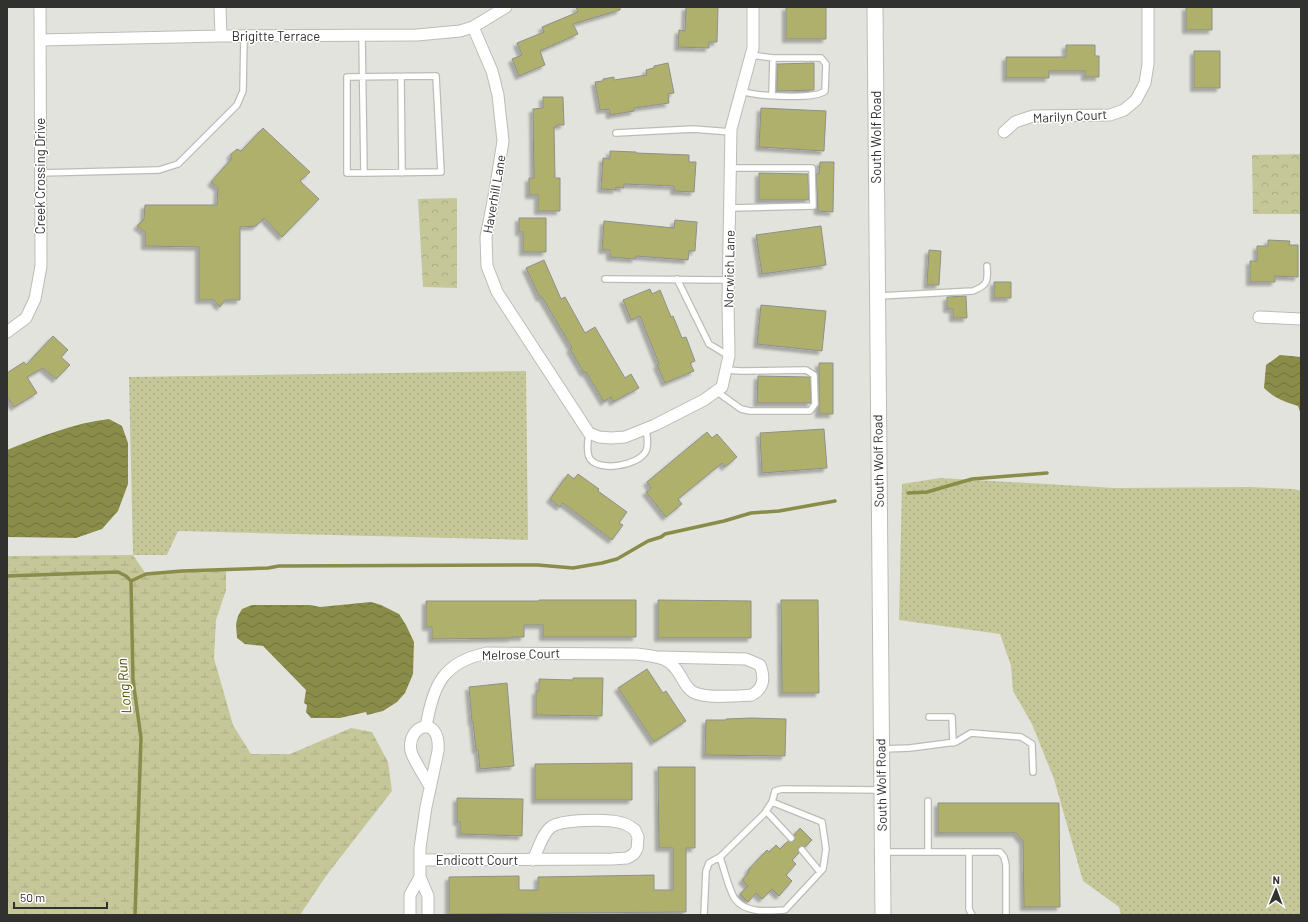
<svg xmlns="http://www.w3.org/2000/svg" width="1308" height="922" font-family="Barlow,sans-serif">
<style>
.grass{fill:url(#grass-dots)}
.wetland{fill:url(#wetland-marsh)}
.park{fill:url(#park-crowns)}
.water{fill:url(#water-waves)}
.lines{fill:none;stroke-linecap:round;stroke-linejoin:round}
.stream{stroke:#8a8c49;stroke-width:3.5}
.building{fill:#aeb06c;stroke:#8f908b;filter:url(#shadow)}
.service-casing{stroke:#bcbcb7;stroke-width:8}
.minor-casing{stroke:#bcbcb7;stroke-width:13}
.secondary-casing{stroke:#bcbcb7;stroke-width:17}
.service{stroke:#fff;stroke-width:5.5}
.minor{stroke:#fff;stroke-width:11}
.secondary{stroke:#fff;stroke-width:15}
.labels{text-anchor:middle;stroke-width:3;stroke-linejoin:round;paint-order:stroke}
.street-label{font-size:13px;fill:#31312f;stroke:#fff}
.water-label{font-size:14px;font-style:italic;fill:#545500;stroke:#fff}
</style>
<defs>
<pattern id="grass-dots" width="8" height="8" patternUnits="userSpaceOnUse"><rect width="8" height="8" fill="#c5c799"/><path d="M2 2h.1M6 6h.1" fill="none" stroke="#aaab84" stroke-width="1.8" stroke-linecap="round"/></pattern>
<pattern id="wetland-marsh" width="20" height="14" patternUnits="userSpaceOnUse"><rect width="20" height="14" fill="#c5c799"/><path d="M1 5h8M5 5V1M11 12h8M15 12V8" fill="none" stroke="#aaab84"/></pattern>
<pattern id="park-crowns" width="20" height="18" patternUnits="userSpaceOnUse"><rect width="20" height="18" fill="#c5c799"/><path d="M2 6a3 3 0 1 1 6 0M12 15a3 3 0 1 1 6 0" fill="none" stroke="#aaab84"/></pattern>
<pattern id="water-waves" width="16" height="10" patternUnits="userSpaceOnUse"><rect width="16" height="10" fill="#8a8c49"/><path d="M0 5q4-4 8 0t8 0" fill="none" stroke="#71733d"/></pattern>
<filter id="shadow"><feDropShadow dx="-3.5" dy="3.5" stdDeviation="1" flood-color="#0004"/></filter>
</defs>
<rect width="100%" height="100%" fill="#e3e3de"/>
<path class="grass" d="M526,371l2,169 -350,-9 -11,24h-34l-4,-178z
M940,478l175,10 135,-1 44,2 7,2v424h-180l-2,-8 -36,-26 -29,-102 -22,-55 -19,-33 -2,-25 -11,-32 -101,-14 3,-136z"/>
<path class="wetland" d="M133,555l13,19 36,-3 44,-1v20l-10,30 -2,38 19,67 18,29h39l61,-26 21,4 16,30 4,29 -66,85 -26,39h-293v-359z"/>
<path class="park" d="M1301,154v60h-48l-1,-59z
M457,198v90l-34,-1 -5,-88z"/>
<path class="water" d="M1280,355l21,2v58l-3,-9c-13,-4 -24,-8 -34,-18l2,-23z
M109,419l13,7 6,17v41l-10,27 -16,18 -26,9 -69,-1v-87c33,-13 66,-27 102,-31z
M371,602l10,3 18,9 7,11 8,17 -1,32 -8,19 -8,9 -14,9 -16,4 -1,-3 -26,6h-29l-5,-6 1,-7 -3,-2 2,-13 -43,-44 -18,-2 -8,-6 -1,-14 2,-8 4,-7 10,-4h58l10,2z"/>
<g class="lines">
<path class="stream" d="M908,493l19,-1 45,-13 75,-6
M7,576l111,-4 8,4 5,5 2,99 8,58 -6,177
M131,581l15,-7 36,-3 86,-3 11,-2 259,-1 35,3 29,-5 15,-4 31,-18 13,-4 4,-3 59,-13 27,-8 28,-2 56,-10"/>
</g>
<path class="building" d="M576,7h44v3l-47,14 5,10 -38,17 5,14 -26,11 -7,-17 10,-4 -5,-12 27,-11 -2,-5 36,-15z
M686,7h32l-1,35h-8v6l-31,-1 1,-17 6,1z
M786,7h40v32h-40z
M1186,7h26v23h-26z
M1066,45h29v11h4v21h-14v-6h-36v7h-43v-21h60z
M1194,51h26v37h-26z
M668,63l6,30 -6,1 1,9 -35,5v3l-24,4 -1,-6 -9,1 -5,-28 8,-1v-2l11,-2v3l33,-5 -1,-5 8,-2v-2z
M814,63v27l-37,1v-27z
M543,97h20l1,28h-7v2h-3l1,51h5v33h-22v-16h-9v-17h5l-1,-69 10,-1z
M761,108l65,3 -2,40 -65,-4z
M263,128l47,44 -10,9 19,18 -37,38 -18,-19 -8,8 -16,1v73h-15l-5,7 -6,-7h-15v-53l-54,-1v-14l-8,-6 7,-7 1,-14h72l1,-17 -7,-6 21,-24 -2,-3 7,-6 4,2z
M610,151l26,1v1l53,2v7h7l-2,30 -20,-1v-5l-50,-2v4l-8,-1v3l-15,-1 2,-31 7,1z
M820,162h14l-1,50 -15,-1 -2,-37h3z
M759,173l49,1 1,26h-50z
M519,218h27v34h-23v-20h-4z
M675,220l22,2 -2,29h-6l-1,9 -52,-4 -1,3 -25,-2v-7h-8l2,-29 70,7z
M821,226l5,39 -64,9 -6,-39z
M1268,240l22,1 -1,4h9v32l-23,-1v6h-25v-21h7v-15h11z
M929,250l12,1 -2,34h-12z
M544,260l17,39 4,-2 20,36 10,-6 30,51 6,-4 8,14 -26,14 -2,-5 -7,5 -18,-30 -2,1 -14,-24 2,-1 -30,-51 -2,1 -14,-30z
M994,282h17v16h-17z
M650,289l2,5 8,-4 11,27 2,-1 9,22 4,-1 9,24 -5,2 4,8 -29,12 -8,-18 2,-1 -19,-48 -9,4 -8,-20z
M966,296l1,22h-14v-9h-6v-12z
M761,305l65,6 -4,40 -65,-7z
M53,336l15,14 -7,7 9,8 -14,14 -13,-11 -16,9 10,16 -23,14 -7,-11v-23l17,-11 2,3z
M819,363h14v51h-14z
M758,376l50,1h2l1,26h-54z
M824,429l3,39 -65,5 -2,-40z
M707,432l5,6 5,-4 20,23 -12,10 -3,-4 -44,36 4,5 -16,13 -20,-25 5,-4 -4,-6z
M568,474l6,5 4,-5 21,15 -1,2 29,21 -8,11 4,2 -11,15 -49,-37 -3,4 -10,-8z
M539,600h97v37h-93v-12h-19v12h-12v1l-80,1v-12h-6v-26h113z
M658,600l93,1v37h-93z
M781,600h37l1,93h-37z
M647,669l16,24 3,-2 20,30 -32,21 -36,-54z
M573,678h30l-1,38 -66,-1v-24h3v-12l34,1z
M507,683l7,83 -34,3 -2,-19h-2l-3,-28h-1l-3,-35z
M751,718l35,1 -1,37 -80,-1 1,-35h20v-1z
M632,763v37h-97v-36z
M658,767h37v81h-9v64l-237,2v-37l70,-1v14h19v-13l116,-2v15h19v-42h-14z
M457,798l66,1 -1,37 -62,-2v-12h-3z
M938,803h121l1,104h-36l-1,-66 -7,-8h-78z
M800,828l12,12 -7,7 -3,-1 -3,1 -1,3 1,3 -7,7 4,4 -10,11 6,6 -13,15 -7,-7 -10,10 -6,-6 -8,9 -8,-8 8,-8 -6,-6 7,-8 -1,-2 19,-20 2,2 7,-7 4,4 8,-8h6l1,-2 -1,-4z"/>
<g class="lines">
<g class="service-casing">
<path id="service" d="M362,35l2,138h-17v-96l89,-1 5,96 -77,1
M401,77l1,96
M741,91c14,5 73,9 84,0l1,-27 -5,-6h-48l-22,-3
M772,95l1,-37
M616,133l77,-4 38,3
M40,173l119,-3 19,-6 59,-59 6,-14 1,-55
M730,208l83,-2 -1,-38h-82
M605,279l123,1
M677,279l32,65 20,12
M879,296l94,-5c15,-6 15,-10 14,-25
M716,391l25,18 9,2h60l5,-7 -1,-29 -8,-5 -65,1 -15,-1
M589,433c-1,7 -3,17 0,24 7,16 50,9 57,-6 3,-7 1,-15 0,-22
M929,717h23l1,26
M883,749l27,-1 46,-6 15,-9 50,4 11,7 1,28
M928,801v51
M766,811l25,27
M802,850l18,22
M883,852h117l4,5 2,8v50
M969,852v57l3,6
M720,857c3,9 10,36 15,42 11,15 34,12 50,11l38,-41 3,-20 -4,-27 -50,-20
M704,915l2,-44 3,-8 11,-6 44,-43 8,-12 3,-11 7,-2 99,1"/>
</g>
<g class="minor-casing">
<path id="minor" d="M220,7l1,29
M473,27l19,44 6,24 5,46 -8,50 -9,46 1,29 10,26 92,141 10,4 12,1 14,-1 30,-12 49,-25 18,-13 7,-31 -1,-53 3,-174 22,-81v-41
M40,40l181,-4 196,-1 43,-4 13,-4 33,-20
M1004,132l11,-10 18,-6 77,-1 14,-5 12,-10 9,-17 3,-19v-57
M1259,317l42,2
M7,332l19,-14 9,-19 6,-33 -1,-259
M426,727c7,-42 17,-65 61,-74l150,1c20,3 32,2 43,21 4,6 6,13 13,17 13,7 43,4 59,3 12,-7 13,-17 8,-30l-14,-6 -87,-2
M420,860l192,-1 15,-1 7,-4 3,-5 1,-12 -3,-7c-4,-3 -8,-6 -13,-7 -14,-4 -60,-4 -71,4 -9,7 -13,23 -18,33
M410,915v-20l10,-18
M428,915v-19l-8,-19v-29l6,-41 12,-56c3,-38 -32,-26 -27,0 2,9 15,27 19,36"/>
</g>
<g class="secondary-casing">
<path id="secondary" d="M875,7l8,908"/>
</g>
<use href="#service" class="service"/>
<use href="#minor" class="minor"/>
<use href="#secondary" class="secondary"/>
</g>
<g class="labels">
<g class="street-label">
<text x="276" y="41">Brigitte Terrace</text>
<text transform="translate(1070 116) rotate(-3)" y="5">Marilyn Court</text>
<text transform="translate(876 137) rotate(-90)" y="5">South Wolf Road</text>
<text transform="translate(40 176) rotate(-90)" y="5">Creek Crossing Drive</text>
<text transform="translate(494 194) rotate(-80)" y="5">Haverhill Lane</text>
<text transform="translate(729 269) rotate(-89)" y="5">Norwich Lane</text>
<text transform="translate(878 461) rotate(-91)" y="5">South Wolf Road</text>
<text transform="translate(521 654) rotate(-2)" y="5">Melrose Court</text>
<text transform="translate(881 785) rotate(-91)" y="5">South Wolf Road</text>
<text x="477" y="865">Endicott Court</text>
</g>
<g class="water-label">
<text transform="translate(124 686) rotate(-95)" y="5">Long Run</text>
</g>
</g>
<rect width="1308" height="922" fill="none" stroke="#31312f" stroke-width="16"/>
<g transform="translate(1276 890) rotate(1)" stroke="#ffffff" stroke-width="3" paint-order="stroke">
<path d="M0-3L7 15L0 10L-7 15Z" fill="#31312f"/>
<text y="-6" font-size="11" font-weight="bold" text-anchor="middle" fill="#31312f">N</text>
</g>
<path d="M14 902v6h93v-6" fill="none" stroke="#31312f" stroke-width="2"/>
<text x="20" y="902" font-size="12" fill="#31312f" stroke="#ffffff" stroke-width="3" paint-order="stroke">50 m</text>
</svg>
